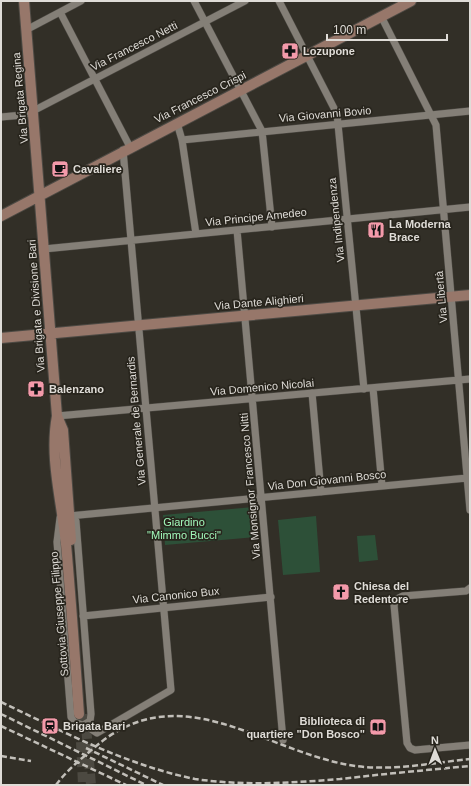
<svg xmlns="http://www.w3.org/2000/svg" width="471" height="786" font-family="Arial,sans-serif">
<style>
.green{fill:#2d5038}
.lines{fill:none;stroke-linecap:round;stroke-linejoin:round}
.secondary-tunnel{stroke:#4c4941;stroke-width:10;stroke-dasharray:10 5;stroke-linecap:butt}
.street-casing{stroke:#4d4a44;stroke-width:8}
.secondary-casing{stroke:#4d4a44;stroke-width:12}
.street{stroke:#847f77;stroke-width:7}
.secondary{stroke:#97776a;stroke-width:10}
.rail{stroke:#c2bfb9;stroke-width:2.5;stroke-dasharray:6 3;stroke-linecap:butt}
.labels{text-anchor:middle;stroke-width:3.5;stroke-linejoin:round;paint-order:stroke}
.street-label{font-size:11px;fill:#dfdcd7;stroke:#28251d}
.poi-label{font-size:11px;font-weight:bold;fill:#dfdcd7;stroke:#28251d;text-anchor:start}
.park-label{font-size:11px;fill:#a1f8ba;stroke:#28251d}
</style>
<rect width="100%" height="100%" fill="#322f27"/>
<path class="green" d="M254,507l3,30 -92,8 -2,-30z
M316,516l4,56 -37,3 -5,-55z
M375,535l3,25 -19,2 -2,-26z"/>
<g class="lines">
<path class="secondary-tunnel" d="M85,714l6,71
M81,742l2,43"/>
<g class="street-casing">
<path id="street" d="M194,1l68,130 10,96
M279,1l58,113 27,275
M60,12l70,135
M381,16l55,109 34,385
M26,30l55,-29
M1,117l22,-2 10,-4 212,-110
M177,123l5,17 14,94
M182,140l288,-29
M237,230l46,510
M44,249l426,-42
M373,388l9,98
M312,393l9,99
M57,416l413,-37
M69,516l398,-38
M60,518l-3,24 14,175 3,5 9,3 7,-4 1,-7 -15,-193 -7,-5
M470,588l-4,3 -63,5 -6,3 -3,6 13,138 3,5 5,2 55,-5
M83,616l188,-19
M90,721l1,8 6,4 74,-43 -48,-540"/>
</g>
<g class="secondary-casing">
<path id="secondary" d="M24,1l33,415c-8,42 5,86 9,128 5,56 9,113 13,170
M1,216l410,-215
M1,338l469,-43
M57,416l6,14 8,110"/>
</g>
<use href="#street" class="street"/>
<use href="#secondary" class="secondary"/>
<path class="rail" d="M1,702c63,30 125,63 194,77 48,7 97,4 145,0 43,-5 87,-9 130,-13
M1,714l145,71
M1,726l125,59
M86,748l77,37
M1,756l30,5
M56,785c11,-15 25,-26 39,-38 84,-72 165,2 254,18 40,7 82,-2 121,-6"/>
</g>
<defs>
<g id="pharmacy-square" transform="scale(0.9)"><rect x="-9" y="-9" width="18" height="18" rx="4" fill="#f39aaa" stroke="#28251d"/><path d="M-2-6h4v4h4v4h-4v4h-4v-4h-4v-4h4Z" fill="#111"/></g>
<g id="cafe-square" transform="scale(0.9)"><rect x="-9" y="-9" width="18" height="18" rx="4" fill="#f39aaa" stroke="#28251d"/><path d="M-5.5-4.5H6V0H3Q3 3.5 0 3.5H-2.5Q-5.5 3.5-5.5 0ZM3-3.2v2h1.7v-2ZM-6 4.5H4V6H-6Z" fill="#111"/></g>
<g id="restaurant-square" transform="scale(0.9)"><rect x="-9" y="-9" width="18" height="18" rx="4" fill="#f39aaa" stroke="#28251d"/><path d="M-5-6h1v4h1v-4h1v4h1v-4h1v5L-1.5 .5V6h-2V.5L-5-1ZM5-6V6H3V1.5H1.5Q1.5-4 5-6Z" fill="#111"/></g>
<g id="church-square" transform="scale(0.9)"><rect x="-9" y="-9" width="18" height="18" rx="4" fill="#f39aaa" stroke="#28251d"/><path d="M-1.2-6h2.4v3.5h3.3v2.4h-3.3V6h-2.4V-.1h-3.3v-2.4h3.3Z" fill="#111"/></g>
<g id="station-square" transform="scale(0.9)"><rect x="-9" y="-9" width="18" height="18" rx="4" fill="#f39aaa" stroke="#28251d"/><path d="M-3-6H3Q5-6 5-4V2Q5 4 3 4L4.5 6H3L1.5 4h-3L-3 6H-4.5L-3 4Q-5 4-5 2V-4Q-5-6-3-6ZM-3.5-4v3h7v-3ZM-3.5 1v1.5H-2V1ZM2 1v1.5H3.5V1Z" fill="#111"/></g>
<g id="library-square" transform="scale(0.9)"><rect x="-9" y="-9" width="18" height="18" rx="4" fill="#f39aaa" stroke="#28251d"/><path d="M-6-4Q-3-5.5-.7-3.5V5Q-3 3-6 4ZM6-4Q3-5.5 .7-3.5V5Q3 3 6 4Z" fill="#111"/></g>
</defs>
<g fill-rule="evenodd">
<use href="#pharmacy-square" x="290" y="51"/>
<use href="#cafe-square" x="60" y="169"/>
<use href="#restaurant-square" x="376" y="230"/>
<use href="#pharmacy-square" x="36" y="389"/>
<use href="#church-square" x="341" y="592"/>
<use href="#station-square" x="50" y="726"/>
<use href="#library-square" x="378" y="727"/>
</g>
<g class="labels">
<g class="street-label">
<text transform="translate(134 46) rotate(-27)" y="4">Via Francesco Netti</text>
<text transform="translate(200 97) rotate(-27)" y="4">Via Francesco Crispi</text>
<text transform="translate(20 98) rotate(-95)" y="4">Via Brigata Regina</text>
<text transform="translate(325 114) rotate(-5)" y="4">Via Giovanni Bovio</text>
<text transform="translate(256 217) rotate(-6)" y="4">Via Principe Amedeo</text>
<text transform="translate(336 220) rotate(-96)" y="4">Via Indipendenza</text>
<text transform="translate(441 297) rotate(-95)" y="4">Via Libertà</text>
<text transform="translate(259 302) rotate(-5)" y="4">Via Dante Alighieri</text>
<text transform="translate(36 306) rotate(-94)" y="4">Via Brigata e Divisione Bari</text>
<text transform="translate(262 387) rotate(-5)" y="4">Via Domenico Nicolai</text>
<text transform="translate(136 421) rotate(-95)" y="4">Via Generale de Bernardis</text>
<text transform="translate(327 480) rotate(-6)" y="4">Via Don Giovanni Bosco</text>
<text transform="translate(250 486) rotate(-95)" y="4">Via Monsignor Francesco Nitti</text>
<text transform="translate(176 595) rotate(-6)" y="4">Via Canonico Bux</text>
<text transform="translate(59 614) rotate(-95)" y="4">Sottovia Giuseppe Filippo</text>
</g>
<g class="poi-label">
<text x="303" y="55">Lozupone</text>
<text x="73" y="173">Cavaliere</text>
<text x="389" y="228">La Moderna<tspan x="389" dy="13">Brace</tspan></text>
<text x="49" y="393">Balenzano</text>
<text x="354" y="590">Chiesa del<tspan x="354" dy="13">Redentore</tspan></text>
<text x="365" y="725" text-anchor="end">Biblioteca di<tspan x="365" dy="13">quartiere "Don Bosco"</tspan></text>
<text x="63" y="730">Brigata Bari</text>
</g>
<g class="park-label">
<text x="184" y="526">Giardino<tspan x="184" dy="13">"Mimmo Bucci"</tspan></text>
</g>
</g>
<rect width="471" height="786" fill="none" stroke="#dfdcd7" stroke-width="4"/>
<g transform="translate(435 750) rotate(359)" stroke="#28251d" stroke-width="3" paint-order="stroke">
<path d="M0-3L7 15L0 10L-7 15Z" fill="#dfdcd7"/>
<text y="-6" font-size="11" font-weight="bold" text-anchor="middle" fill="#dfdcd7">N</text>
</g>
<path d="M327 34v6h120v-6" fill="none" stroke="#dfdcd7" stroke-width="2"/>
<text x="333" y="34" font-size="12" fill="#dfdcd7" stroke="#28251d" stroke-width="3" paint-order="stroke">100 m</text>
</svg>
